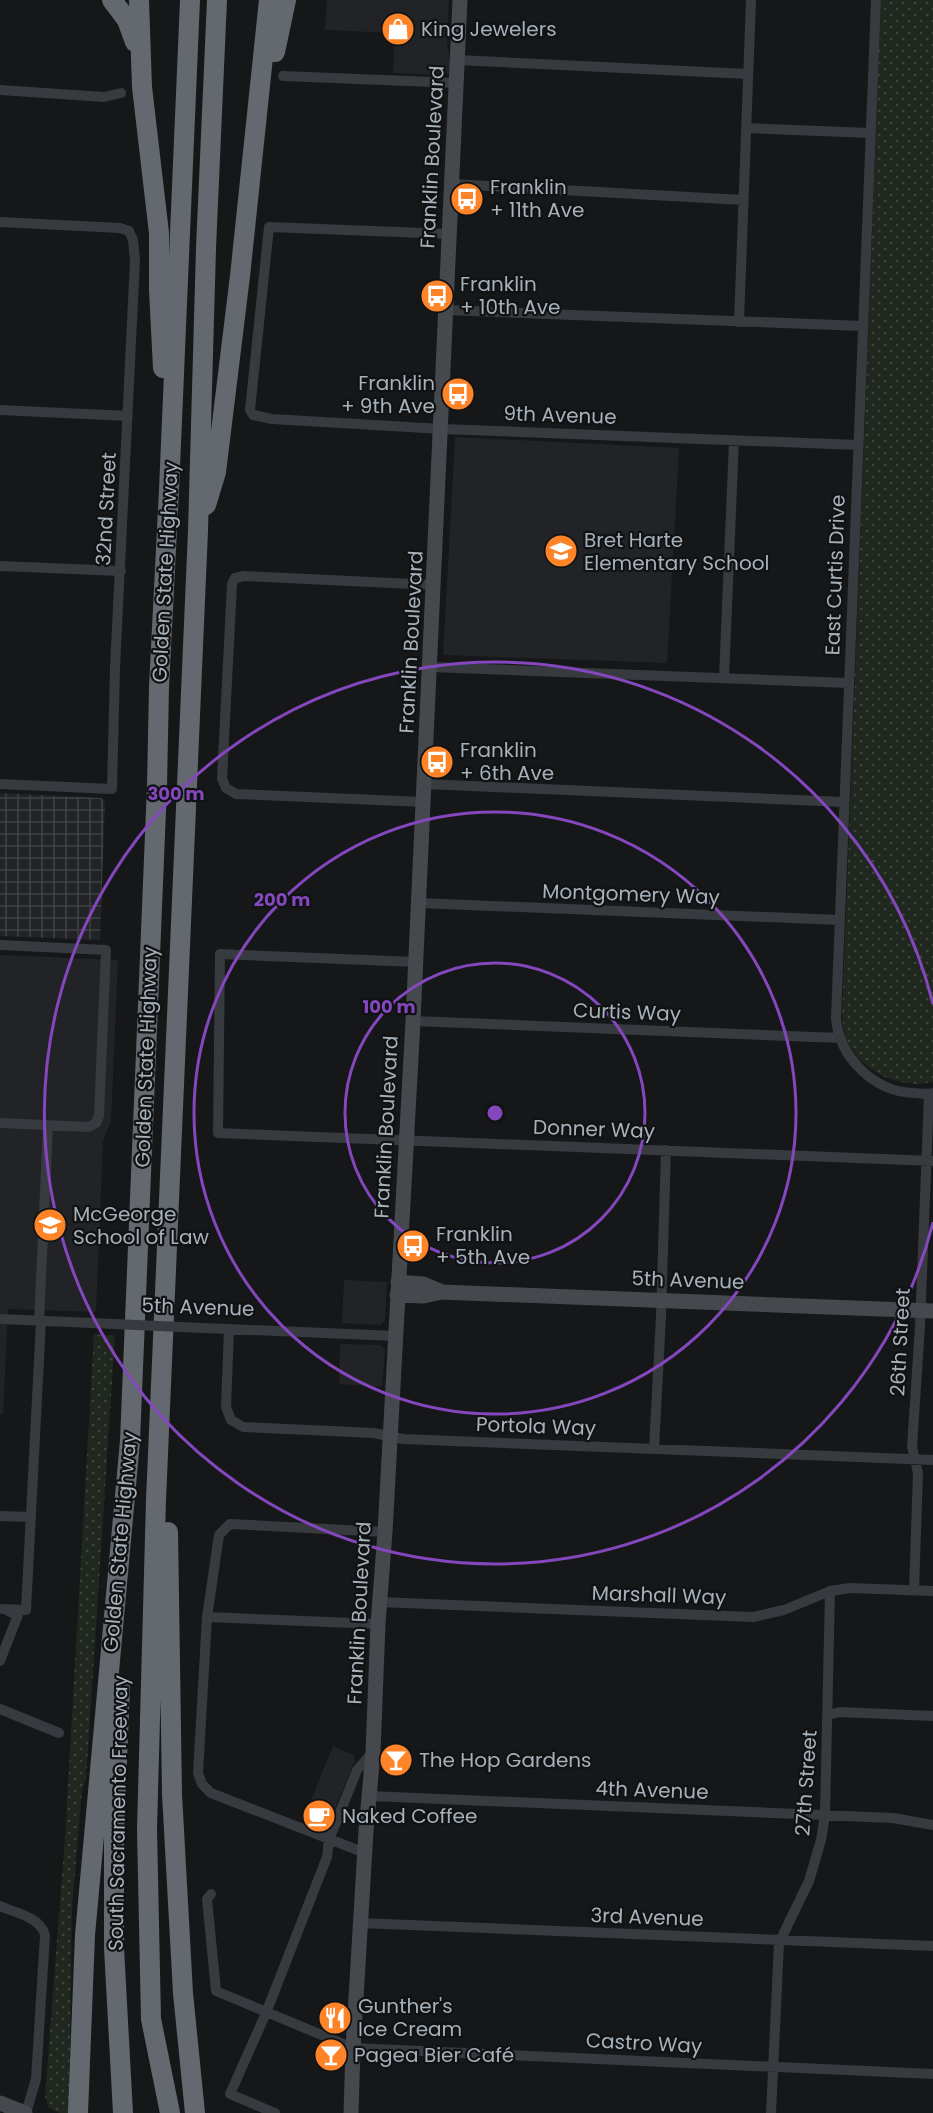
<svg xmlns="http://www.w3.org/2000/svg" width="933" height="2113" font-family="Poppins,sans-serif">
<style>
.built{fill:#222326}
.industrial{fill:url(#industrial-grid)}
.grass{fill:url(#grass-dots)}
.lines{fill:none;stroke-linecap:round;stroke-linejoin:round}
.street{stroke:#373a3e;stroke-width:10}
.secondary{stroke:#45494e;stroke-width:15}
.highway{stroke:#63696f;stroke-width:20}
.street-bridge{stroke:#373a3e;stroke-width:10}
.ring{fill:none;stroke:#8447be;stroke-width:3}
.labels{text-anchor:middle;stroke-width:4.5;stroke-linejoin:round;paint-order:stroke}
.poi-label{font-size:20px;fill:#a7b1ba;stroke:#111214;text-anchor:start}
.street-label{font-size:20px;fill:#a7b1ba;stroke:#111214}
.centre{fill:#8447be;stroke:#111214;stroke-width:3}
.ring-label{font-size:18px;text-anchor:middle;font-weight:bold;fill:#8447be;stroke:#111214;stroke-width:4.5;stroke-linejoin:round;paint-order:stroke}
</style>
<defs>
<pattern id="industrial-grid" width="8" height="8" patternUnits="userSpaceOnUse" patternTransform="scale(1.5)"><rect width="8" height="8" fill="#222326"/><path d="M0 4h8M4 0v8" fill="none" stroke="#3f4143"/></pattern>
<pattern id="grass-dots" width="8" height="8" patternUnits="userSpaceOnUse" patternTransform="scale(1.5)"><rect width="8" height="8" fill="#1f271e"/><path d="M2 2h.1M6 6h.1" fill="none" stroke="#3d443d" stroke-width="1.8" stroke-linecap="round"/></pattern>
</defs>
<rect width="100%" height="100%" fill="#161719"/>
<path class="built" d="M327,0h122l-2,42 4,26 -2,5 -5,2 -51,-2 2,-40 -70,-3z
M455,437l224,11 -12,215 -224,-8z
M0,955l118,5 -7,160 -8,22 -7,170 -88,-3 -5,106 -3,-1z
M344,1280l43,2 -2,38 -4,5 -39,-2z
M340,1344l41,1 4,5 -3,37 -43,-3z
M333,1746l21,9 1,5 -26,63 -3,1 -21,-9z"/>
<path class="industrial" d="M0,793l101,5 4,3 -5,139 -100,-4z"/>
<path class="grass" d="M881,0h52v1082c-34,8 -74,-11 -87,-44 -3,-7 -3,-16 -4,-23z
M94,1334l21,2 -29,444 -4,9 -10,118 -3,206h-9l-11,-5 -4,-11 20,-260z"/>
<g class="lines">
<path class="street" d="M876,0l-40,1018c3,39 38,74 78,75 7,0 13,2 19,0
M458,60l290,14
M283,76l174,7
M0,90l104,7 17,-4
M746,128l124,5
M452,184l291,16
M0,222l120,6 9,3 4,9 2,21 -20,406 -3,122 -112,-5
M450,234l-181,-7 -19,183 3,5 19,4 170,10 416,16
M446,310l417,16
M739,322l12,-322
M0,410l128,6
M0,566l121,5
M431,667l417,16
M724,678l10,-238
M425,784l418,18
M424,802l-188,-8 -10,-6 -4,-9 10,-195 3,-6 9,-2 191,9
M419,903l421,17
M0,945l106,5 -7,166 -3,7 -7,4 -89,-4
M416,962l-196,-8 -2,179 715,28
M413,1021l427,17
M0,1319l115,5
M39,1321l9,-195
M180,1327l215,9
M229,1329l-3,78 5,13 12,7 131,6 29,6 530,21
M654,1449l7,-133 5,-166
M0,1516l31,1
M914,1590l4,-117 -6,-26 8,-121 9,-232
M379,1602l374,15 31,-7 46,-19 20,-3 83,3
M2,1609l24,1 15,-289
M207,1617l171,7
M0,1661l18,-46 -10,-4
M0,1709l59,24
M828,1715l12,-3 93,4
M370,1796l523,22 40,7
M365,1853l-154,-60 -9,-9 -4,-11 9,-156 12,-82 11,-11 155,8
M211,1894l-4,5 9,92 137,57 580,26
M0,1906c16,7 40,11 45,29l-9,144 -10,34
M360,1923l573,23
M275,2113l-45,-19 36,-81 61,-156 2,-17 28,-70 16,-18
M771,2113l8,-170 30,-62 12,-41 4,-25 5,-224"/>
<path class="secondary" d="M398,1282l25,2 19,8
M397,1295l27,1 18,-4 491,19
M0,2103l25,10
M351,2113l2,-65 13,-217 7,-79 5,-128 7,-92 28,-511 47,-1021"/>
<path class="highway" d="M112,0l15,20 8,22
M139,0l3,87 17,146v57l4,78
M275,52l11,-52
M206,505l10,-33 24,-196 29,-276
M168,1532l4,262 11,199 12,120
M120,1687l-6,147v114l9,165
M78,2113l7,-178 45,-494 27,-655 2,-99 10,-197 21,-490
M170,2113l-19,-94 -4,-190 9,-329 42,-969 8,-283 11,-248"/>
<path class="street-bridge" d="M115,1324l65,3"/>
</g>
<g class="ring">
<circle cx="495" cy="1113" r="150"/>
<circle cx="495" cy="1113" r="301"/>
<path d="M933 1222A451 451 0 1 1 933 1004"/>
</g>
<defs>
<g id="shop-disc" transform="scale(1.725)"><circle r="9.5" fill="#ff8428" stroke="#111214"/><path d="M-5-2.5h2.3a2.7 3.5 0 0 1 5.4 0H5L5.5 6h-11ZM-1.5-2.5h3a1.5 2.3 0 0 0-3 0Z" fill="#fff"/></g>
<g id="bus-disc" transform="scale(1.725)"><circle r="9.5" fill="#ff8428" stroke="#111214"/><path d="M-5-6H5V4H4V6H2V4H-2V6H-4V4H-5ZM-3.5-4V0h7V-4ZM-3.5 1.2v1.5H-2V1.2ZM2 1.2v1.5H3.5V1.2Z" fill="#fff"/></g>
<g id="school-disc" transform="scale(1.725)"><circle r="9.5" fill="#ff8428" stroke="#111214"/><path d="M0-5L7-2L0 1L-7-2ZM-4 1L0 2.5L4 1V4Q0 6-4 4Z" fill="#fff"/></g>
<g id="university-disc" transform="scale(1.725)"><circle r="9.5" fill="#ff8428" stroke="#111214"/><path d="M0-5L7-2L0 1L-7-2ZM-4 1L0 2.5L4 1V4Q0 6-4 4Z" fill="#fff"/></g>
<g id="bar-disc" transform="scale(1.725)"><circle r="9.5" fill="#ff8428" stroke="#111214"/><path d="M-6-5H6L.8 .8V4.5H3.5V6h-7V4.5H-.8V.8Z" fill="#fff"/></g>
<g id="cafe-disc" transform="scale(1.725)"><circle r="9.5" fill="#ff8428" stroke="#111214"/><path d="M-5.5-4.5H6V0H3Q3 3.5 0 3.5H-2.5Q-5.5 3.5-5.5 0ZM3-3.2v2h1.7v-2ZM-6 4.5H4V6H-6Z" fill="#fff"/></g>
<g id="restaurant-disc" transform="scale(1.725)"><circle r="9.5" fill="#ff8428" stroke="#111214"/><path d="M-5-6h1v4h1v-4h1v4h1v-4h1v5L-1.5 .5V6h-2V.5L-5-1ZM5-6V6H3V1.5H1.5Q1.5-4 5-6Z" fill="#fff"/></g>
</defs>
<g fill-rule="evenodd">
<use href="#shop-disc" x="398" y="29"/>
<use href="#bus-disc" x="467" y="199"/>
<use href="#bus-disc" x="437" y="296"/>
<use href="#bus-disc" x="458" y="394"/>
<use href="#school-disc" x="561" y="551"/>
<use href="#bus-disc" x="437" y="762"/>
<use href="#university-disc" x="50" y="1225"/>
<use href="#bus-disc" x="413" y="1246"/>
<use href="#bar-disc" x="396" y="1760"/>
<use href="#cafe-disc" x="319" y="1816"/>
<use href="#restaurant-disc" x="335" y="2018"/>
<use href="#bar-disc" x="331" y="2055"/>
</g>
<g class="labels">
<g class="poi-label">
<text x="421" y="36">King Jewelers</text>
<text x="490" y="194">Franklin<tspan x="490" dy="23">+ 11th Ave</tspan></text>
<text x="460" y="291">Franklin<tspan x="460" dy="23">+ 10th Ave</tspan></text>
<text x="435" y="390" text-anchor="end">Franklin<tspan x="435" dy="23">+ 9th Ave</tspan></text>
<text x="584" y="547">Bret Harte<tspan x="584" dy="23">Elementary School</tspan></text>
<text x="460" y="757">Franklin<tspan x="460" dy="23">+ 6th Ave</tspan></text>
<text x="73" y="1221">McGeorge<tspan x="73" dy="23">School of Law</tspan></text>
<text x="436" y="1241">Franklin<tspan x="436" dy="23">+ 5th Ave</tspan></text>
<text x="419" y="1767">The Hop Gardens</text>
<text x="342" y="1823">Naked Coffee</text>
<text x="358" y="2013">Gunther's<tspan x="358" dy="23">Ice Cream</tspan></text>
<text x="354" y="2062">Pagea Bier Café</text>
</g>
<g class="street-label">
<text transform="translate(432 157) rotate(-87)" y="7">Franklin Boulevard</text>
<text transform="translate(560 415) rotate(2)" y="7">9th Avenue</text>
<text transform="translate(106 509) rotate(-87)" y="7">32nd Street</text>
<text transform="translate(165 572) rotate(-87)" y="7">Golden State Highway</text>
<text transform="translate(835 575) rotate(-88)" y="7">East Curtis Drive</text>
<text transform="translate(411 642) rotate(-87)" y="7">Franklin Boulevard</text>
<text transform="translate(631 894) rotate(2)" y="7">Montgomery Way</text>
<text transform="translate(627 1012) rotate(2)" y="7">Curtis Way</text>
<text transform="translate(146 1057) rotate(-88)" y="7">Golden State Highway</text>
<text transform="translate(386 1127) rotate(-87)" y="7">Franklin Boulevard</text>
<text transform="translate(594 1129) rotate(2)" y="7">Donner Way</text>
<text transform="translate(688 1280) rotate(2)" y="7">5th Avenue</text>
<text transform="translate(198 1307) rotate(2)" y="7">5th Avenue</text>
<text transform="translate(900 1342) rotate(-87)" y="7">26th Street</text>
<text transform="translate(536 1426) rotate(2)" y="7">Portola Way</text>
<text transform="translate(120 1542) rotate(-85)" y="7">Golden State Highway</text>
<text transform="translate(659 1595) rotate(2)" y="7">Marshall Way</text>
<text transform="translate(359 1613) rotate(-87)" y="7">Franklin Boulevard</text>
<text transform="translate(806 1783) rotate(-86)" y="7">27th Street</text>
<text transform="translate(652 1790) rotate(2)" y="7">4th Avenue</text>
<text transform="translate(118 1813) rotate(-89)" y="7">South Sacramento Freeway</text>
<text transform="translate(647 1917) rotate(2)" y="7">3rd Avenue</text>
<text transform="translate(644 2043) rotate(3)" y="7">Castro Way</text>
</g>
</g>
<circle cx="495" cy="1113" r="9" class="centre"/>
<g class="ring-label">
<text x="176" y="800">300 m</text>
<text x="282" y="906">200 m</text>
<text x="389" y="1013">100 m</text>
</g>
</svg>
